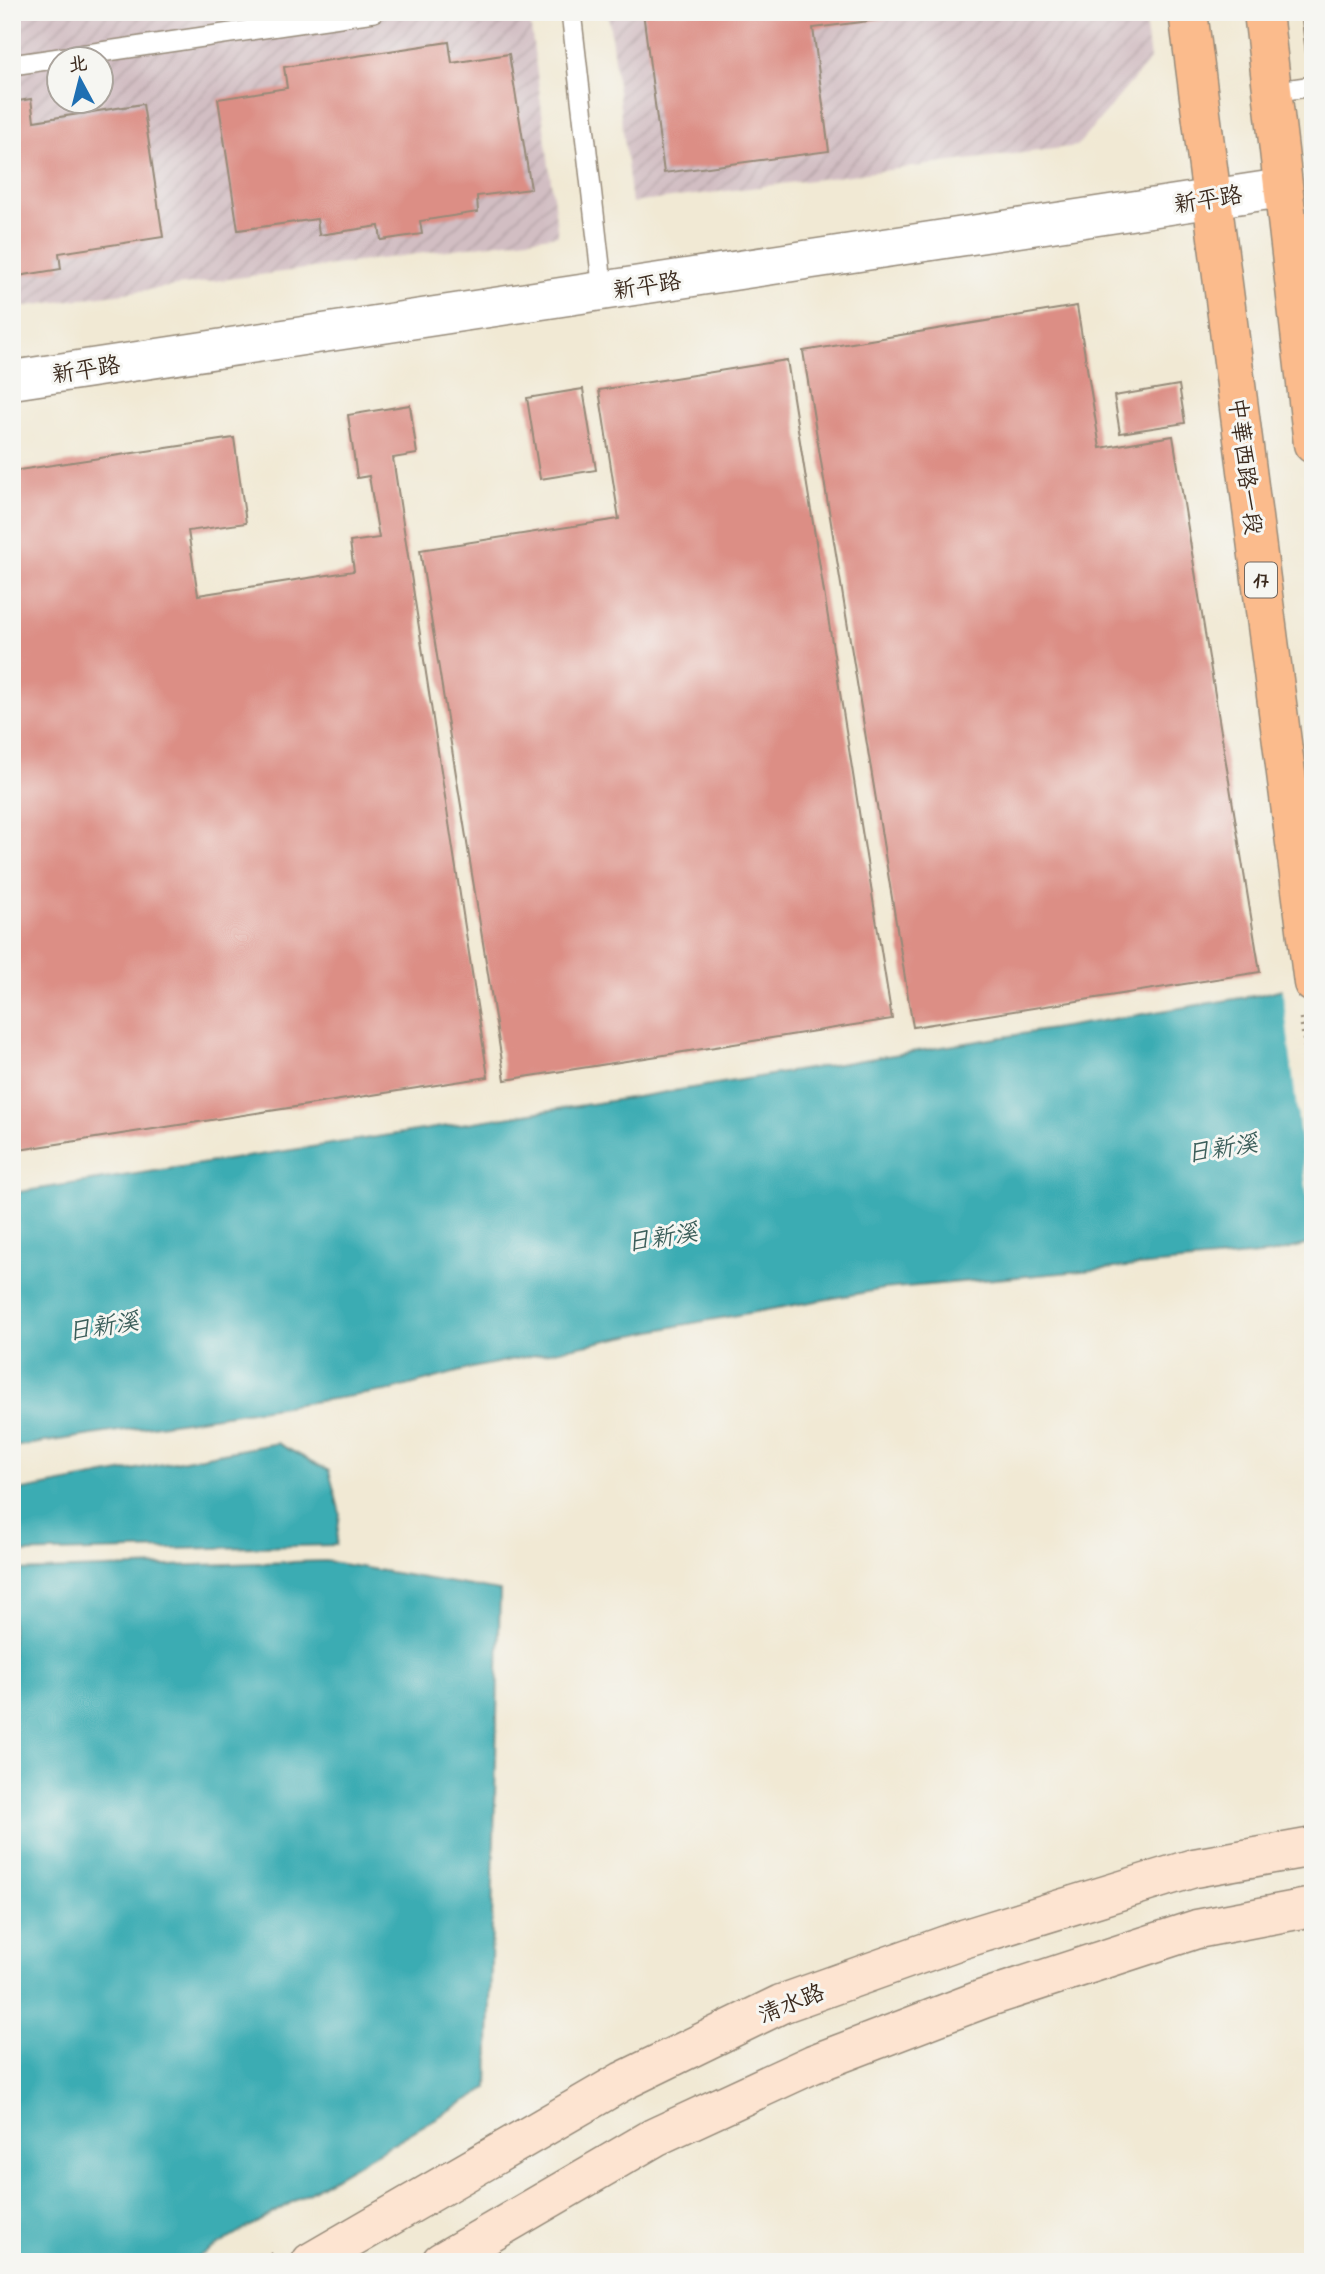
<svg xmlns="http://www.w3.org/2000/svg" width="1325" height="2274" font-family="'Indie Flower','LXGW WenKai TC',sans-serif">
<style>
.industrial{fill:url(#industrial-furrows);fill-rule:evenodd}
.water{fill:#3aacb3;stroke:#3a6b68;stroke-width:2}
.pier{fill:#f1e9d4}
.building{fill:#dc8e85}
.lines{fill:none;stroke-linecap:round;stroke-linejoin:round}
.lane-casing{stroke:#968a79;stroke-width:22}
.street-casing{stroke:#968a79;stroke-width:41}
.secondary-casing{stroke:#968a79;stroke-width:41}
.primary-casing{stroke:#968a79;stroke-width:41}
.path{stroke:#968a79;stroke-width:4.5;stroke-dasharray:2 5;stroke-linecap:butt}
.lane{stroke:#fff;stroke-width:19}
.street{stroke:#fff;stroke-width:38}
.secondary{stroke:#fde4d1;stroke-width:38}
.primary{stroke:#fbbb8c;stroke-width:38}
.labels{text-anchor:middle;stroke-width:6;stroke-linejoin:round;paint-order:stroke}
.shield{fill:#f6f6f2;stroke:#73675e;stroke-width:2}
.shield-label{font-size:21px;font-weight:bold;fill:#3b2a1e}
.street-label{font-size:23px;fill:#3b2a1e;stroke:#f6f6f2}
.water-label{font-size:24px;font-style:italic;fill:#3b5e5a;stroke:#f6f6f2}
</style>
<defs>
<pattern id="industrial-furrows" width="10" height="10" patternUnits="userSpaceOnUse" patternTransform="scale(1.75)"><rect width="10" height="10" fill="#d2bec3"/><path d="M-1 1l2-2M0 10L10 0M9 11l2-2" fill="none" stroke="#b5a3a7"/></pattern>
</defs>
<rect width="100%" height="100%" fill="#f6f6f2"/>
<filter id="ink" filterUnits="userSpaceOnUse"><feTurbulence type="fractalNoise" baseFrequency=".0143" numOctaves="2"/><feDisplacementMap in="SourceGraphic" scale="14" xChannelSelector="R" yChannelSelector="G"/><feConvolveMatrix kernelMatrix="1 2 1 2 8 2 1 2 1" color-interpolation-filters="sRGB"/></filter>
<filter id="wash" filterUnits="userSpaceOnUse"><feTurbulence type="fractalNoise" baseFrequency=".00686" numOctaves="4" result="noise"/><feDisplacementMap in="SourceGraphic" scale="28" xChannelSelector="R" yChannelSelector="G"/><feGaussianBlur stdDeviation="1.57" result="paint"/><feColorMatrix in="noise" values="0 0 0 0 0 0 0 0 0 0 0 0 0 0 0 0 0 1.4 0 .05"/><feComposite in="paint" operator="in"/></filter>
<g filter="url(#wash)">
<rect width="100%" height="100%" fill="#f1e9d4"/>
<path class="industrial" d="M12,12h517l29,223 -546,73zM60,60h42v42h-42z
M608,12h536l6,48 -73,86 -445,57z"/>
<path class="water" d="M1313,981v262l-43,11 -386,35 -202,36 -210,43 -80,22 -380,57v-254l637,-98 610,-100z
M277,1443l52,28 11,42 -4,32 -324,8v-61z
M325,1561l175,30 -12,497 -299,174h-177v-691z"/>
<path class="pier" d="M1313,977v266l-31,-258z"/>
<g id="blocks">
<path class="building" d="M643,12h282v2l-112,14 16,123 -165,22z
M1301,12h12v41l-7,1z
M449,42l3,21 57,-9 22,135 -54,7 1,16 -58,9 2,13 -21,3 -20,3 -2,-14 -60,9 -2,-16 -79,11 -20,-131 69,-11 -3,-21z
M31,99l3,22 109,-17 20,133 -104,16 2,16 -49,8v-175z
M1077,306l23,142 73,-12 87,536 -347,55 -110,-676z
M787,360l105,659 -387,61 -85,-530 199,-31 -20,-129z
M1179,385l6,38 -65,10 -6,-37z
M583,389l13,81 -56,9 -13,-81z
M410,405l7,49 -24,4 95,619 -476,74v-680l222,-33 12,85 -58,8 10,64 156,-24 -4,-29 29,-4 -10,-62 -12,2 -9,-63z"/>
</g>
</g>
<g filter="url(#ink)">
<use href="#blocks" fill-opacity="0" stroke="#968a79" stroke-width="2"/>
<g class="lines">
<g class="lane-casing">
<path id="lane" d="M571,12l32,280
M12,65l362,-53
M1272,92l41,-6"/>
</g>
<g class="street-casing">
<path id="street" d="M12,380l1270,-192"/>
</g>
<g class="secondary-casing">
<path id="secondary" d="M311,2262l312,-181 158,-77 179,-64 234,-72 119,-21
M441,2262l214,-125 158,-73 170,-65 214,-70 116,-22"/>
</g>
<g class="primary-casing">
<path id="primary" d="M1188,12l125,971
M1263,12l50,432"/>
</g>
<path class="path" d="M1301,1018l12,85
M259,2262l18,-10"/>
<use href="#lane" class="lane"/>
<use href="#street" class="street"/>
<use href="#secondary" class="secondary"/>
<use href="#primary" class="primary"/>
</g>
</g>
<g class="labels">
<rect class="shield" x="1245" y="562.5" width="32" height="35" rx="5"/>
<g class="shield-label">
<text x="1261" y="587">17</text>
</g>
<g class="street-label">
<text transform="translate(1208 199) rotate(-9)" y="8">新平路</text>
<text transform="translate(647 285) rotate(-9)" y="8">新平路</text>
<text transform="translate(86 369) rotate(-9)" y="8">新平路</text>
<text transform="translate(1246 466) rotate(83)" y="8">中華西路一段</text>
<text transform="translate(791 2003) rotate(-22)" y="8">清水路</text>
</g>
<g class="water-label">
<text transform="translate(1222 1148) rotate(-9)" y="8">日新溪</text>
<text transform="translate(662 1237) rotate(-9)" y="8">日新溪</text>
<text transform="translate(103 1326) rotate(-9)" y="8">日新溪</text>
</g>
</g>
<rect width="1325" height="2274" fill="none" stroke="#f6f6f2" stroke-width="42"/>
<g transform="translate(80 80) rotate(353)"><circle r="33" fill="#f6f6f2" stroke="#aba49d" stroke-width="2"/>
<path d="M0-5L12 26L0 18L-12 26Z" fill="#1f6fb2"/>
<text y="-10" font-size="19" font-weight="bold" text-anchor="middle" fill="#3b2a1e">北</text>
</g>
</svg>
